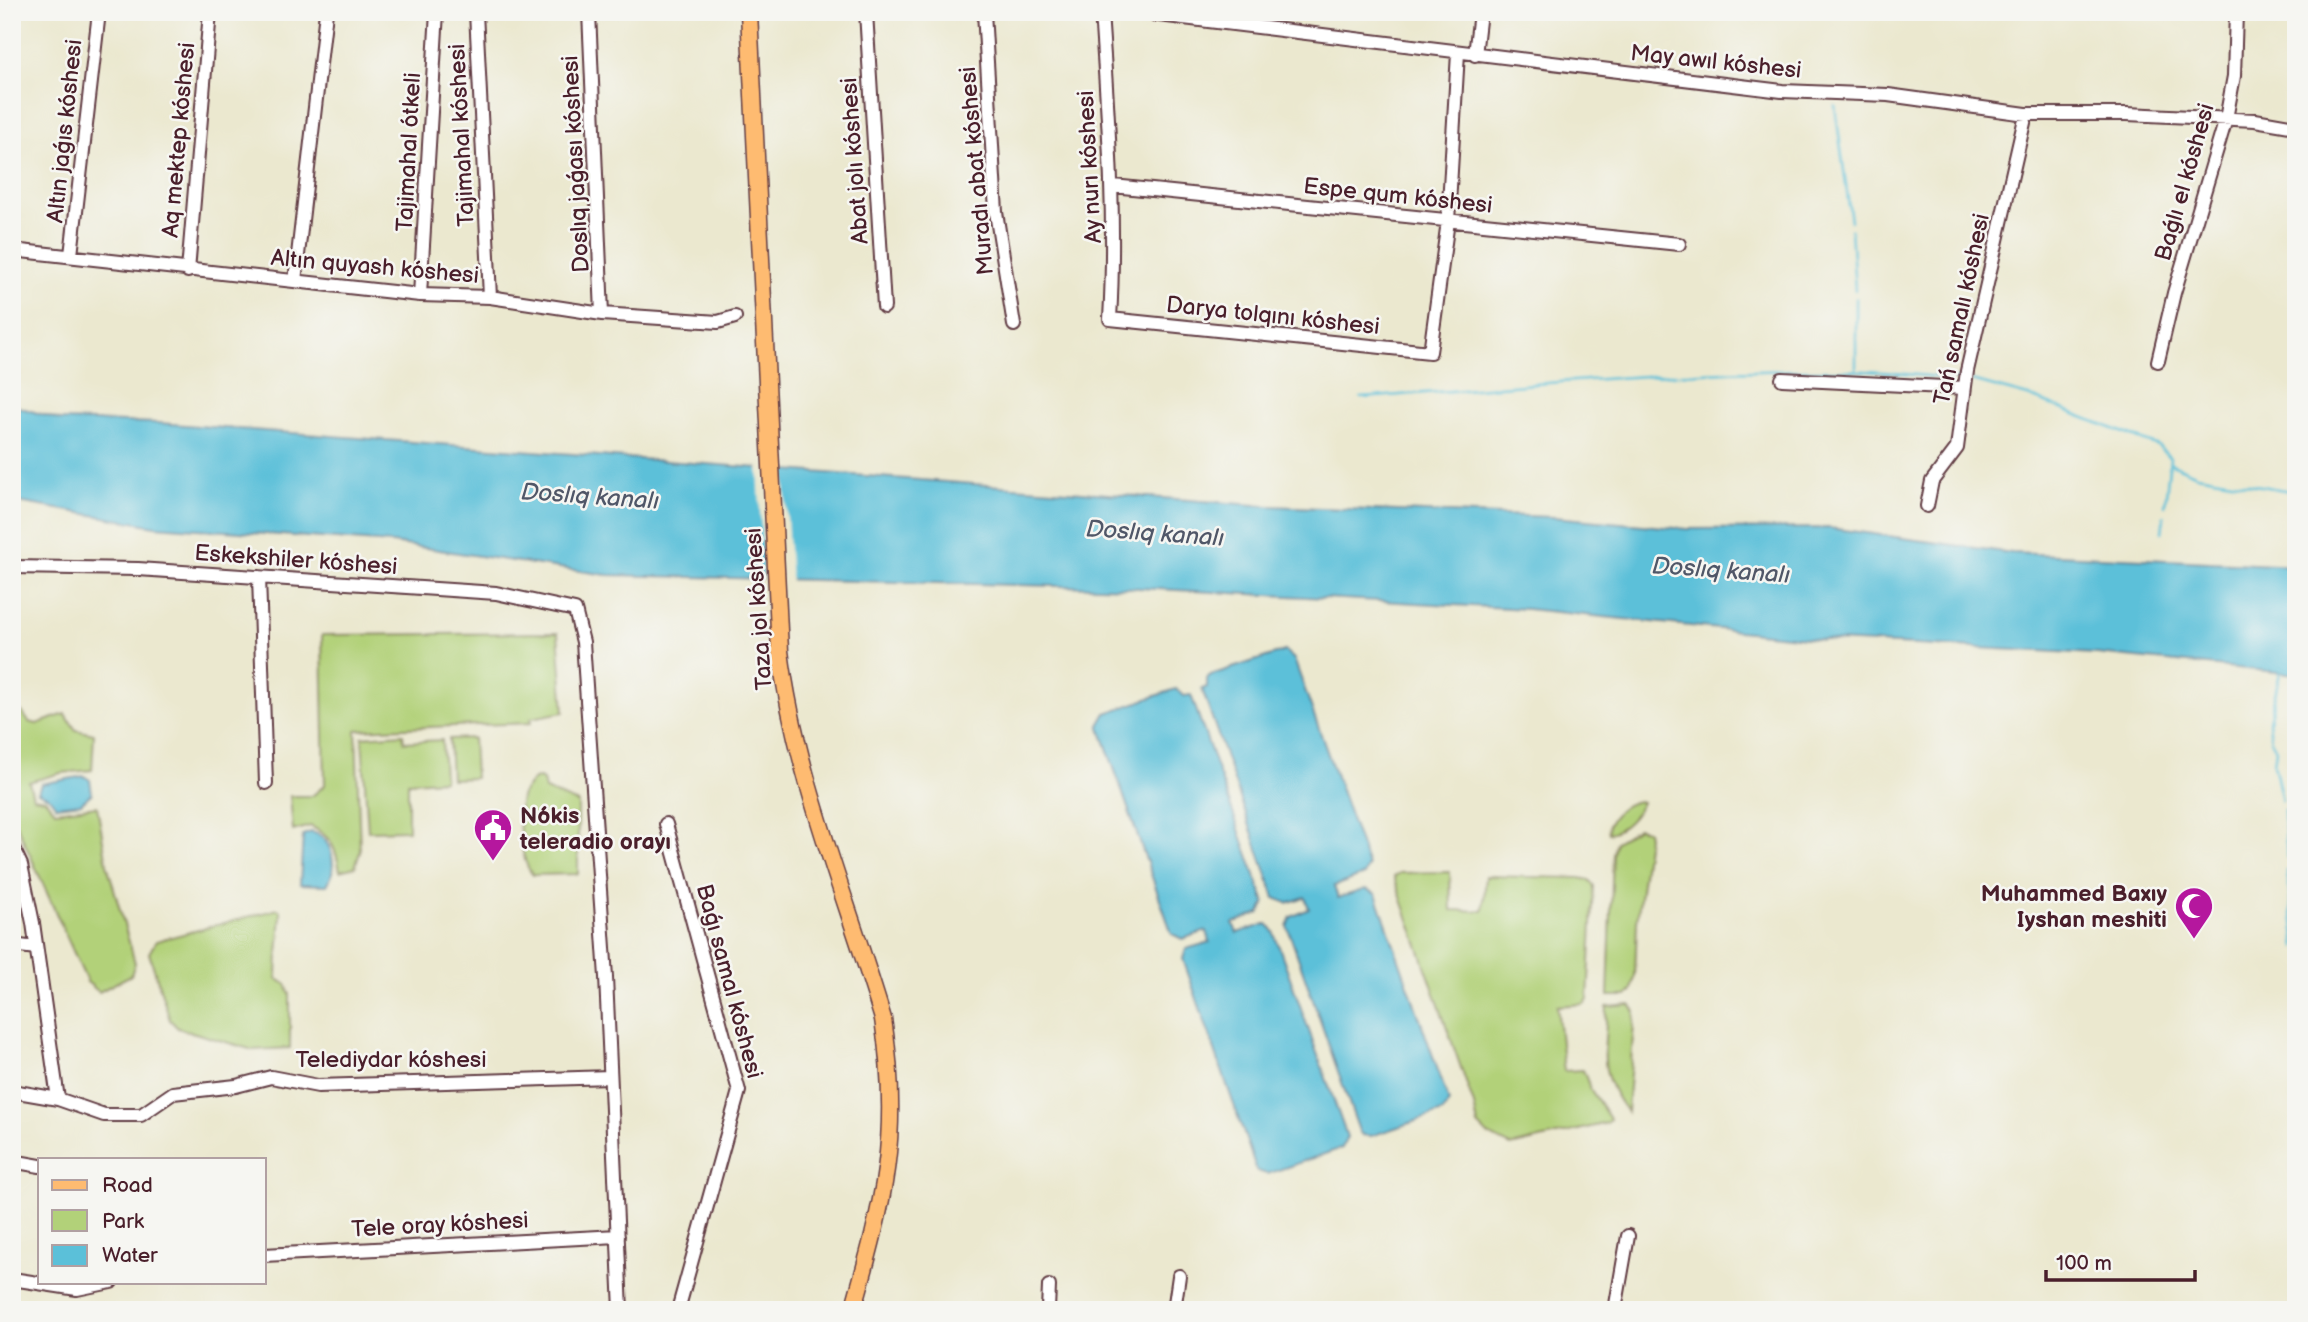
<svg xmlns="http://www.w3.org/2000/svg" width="2308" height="1322" font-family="'Balsamiq Sans',sans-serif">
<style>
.green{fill:#b2d179;stroke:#7e7852;stroke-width:2}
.water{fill:#5bc0d9;stroke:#527082;stroke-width:2}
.pier{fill:#ebe8cf}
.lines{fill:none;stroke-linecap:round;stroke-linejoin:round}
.stream{stroke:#5bc0d9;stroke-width:2.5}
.minor-casing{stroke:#623d44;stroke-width:16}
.major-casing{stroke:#623d44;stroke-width:19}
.minor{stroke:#fff;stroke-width:12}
.major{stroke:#febb71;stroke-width:16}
.labels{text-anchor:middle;stroke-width:5;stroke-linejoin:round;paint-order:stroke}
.street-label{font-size:23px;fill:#4a1f2b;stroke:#f6f6f2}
.poi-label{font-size:23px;font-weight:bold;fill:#4a1f2b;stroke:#f6f6f2;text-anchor:start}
.water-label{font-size:24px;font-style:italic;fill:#505768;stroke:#f6f6f2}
</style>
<rect width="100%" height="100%" fill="#f6f6f2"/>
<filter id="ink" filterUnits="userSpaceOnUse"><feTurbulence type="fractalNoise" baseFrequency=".0143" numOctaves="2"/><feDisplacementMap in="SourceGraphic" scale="14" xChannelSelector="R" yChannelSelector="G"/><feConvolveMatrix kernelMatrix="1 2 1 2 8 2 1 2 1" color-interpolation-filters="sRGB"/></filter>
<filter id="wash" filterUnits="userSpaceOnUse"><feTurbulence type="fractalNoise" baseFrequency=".00686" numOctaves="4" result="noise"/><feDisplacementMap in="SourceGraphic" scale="28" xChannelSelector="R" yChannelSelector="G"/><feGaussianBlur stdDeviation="1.57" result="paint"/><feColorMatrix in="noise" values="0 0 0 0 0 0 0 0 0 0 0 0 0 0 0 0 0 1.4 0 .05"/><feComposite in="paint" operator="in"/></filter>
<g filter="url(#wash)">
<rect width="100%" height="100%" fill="#ebe8cf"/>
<path class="green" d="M558,633l6,79 -33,6v5l-175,7 4,122 -5,15 -15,4c-4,-23 -9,-35 -30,-45l-17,5 -3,-35h22l13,-11 -3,-150z
M12,710l10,2 7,10 8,2 28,-10 11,16 18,4 -2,36 -31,3 -32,9 4,15 12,2 10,12 42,-5 10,58 28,99 -4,12 -32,17 -12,-10 -75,-167z
M403,734l1,8 38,-2 2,40 -36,2v48l-40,1 -6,-94z
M473,738l2,40 -24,1 -2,-40z
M539,778l4,2 2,10 33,13v71l-45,1c-13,-14 -16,-58 -12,-78 1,-6 9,-13 13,-18z
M1639,801l3,1c-6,14 -18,28 -33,31 -4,-14 16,-30 30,-32z
M1638,828l9,2 1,7 -11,84 -2,56 -3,13 -5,6h-19l5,-142 3,-12z
M1450,872l1,38 32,1 3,-35 94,2 9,2 5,6 -6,113 -4,5 -27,2 7,65 19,-1 8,20 19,29 -3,4 -96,23 -23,-11 -10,-10 -4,-20 -80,-228 6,-4z
M278,909l3,3c-1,23 -4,44 -4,67l9,5 4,11v53l-37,2 -75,-22 -8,-8 -21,-67 7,-12z
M1630,1005l5,6 -8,101c-30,-39 -22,-59 -20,-105z"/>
<path class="water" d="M12,405l48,15 98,3 1111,83 284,11 134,12 142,-1 183,25 284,13v108l-199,-20 -262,-13 -308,-32 -388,-21 -532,-13 -215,-32 -237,-17 -143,-25z
M1285,651l9,8 74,207 -4,9 -30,11 4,12 28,-9 10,5 73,208 -6,10 -72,24 -9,-1 -3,-4 -72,-205 4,-9 18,-8 -4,-12 -18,6 -12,-5 -73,-209 5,-2v-9l4,-3z
M1176,689l8,7 7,-1 74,208 -5,10 -27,10 4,10 30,-9 6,6 74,207 -5,11 -75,26 -10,-3 -74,-212 3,-10 24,-7 -3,-11 -25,8 -10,-5 -73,-209 7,-12z
M84,776l6,4 2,13 -11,10 -25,3 -7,-9 -11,-5 3,-8z
M311,832c22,5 27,35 16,53l-27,-1 3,-49z"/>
<path class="pier" d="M758,463l26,2 7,118 -28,-1z"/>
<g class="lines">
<path class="stream" d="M1835,106l16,115
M1851,229l4,61
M1856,298v73
M1972,381l56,15 130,50 12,12 -5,47
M1361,398c168,-12 336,-32 504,-27 32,1 64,6 96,8
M2170,463l27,12 99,17
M2162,532l2,-16
M2280,673l-11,48 2,19 5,9 -2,15 8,37
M2284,810l3,48
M2287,871l9,76"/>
</g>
</g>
<g filter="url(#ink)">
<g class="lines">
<g class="minor-casing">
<path id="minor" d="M476,12l14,285
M589,12l13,302
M866,12l18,295
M984,12l12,200 18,113
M1101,12c7,103 15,204 9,307l320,33 18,-131 10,-168
M1134,12l648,79 106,4 138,19h101l128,6 41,7
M1475,55l5,-43
M1113,186l566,58
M12,250l408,45 70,2 112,17 116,8 17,-5
M71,255l28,-243
M188,271l22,-259
M295,281l31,-269
M420,295l17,-283
M2158,361l16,-68 52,-174 8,-43 2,-64
M1782,379l182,9
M1927,506l5,-25 25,-33 10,-77 59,-257
M12,567l126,2 358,24 79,17 8,32 23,335 15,333
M259,577l7,206
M666,824l73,267 -61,219
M12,846l9,19 12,58 25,176
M12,945l24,3
M12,1091l46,8 46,16h37l32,-22 63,-7 35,-9 47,9 292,-9
M12,1161l28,5
M264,1255l354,-19
M12,1279l65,10 34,-7
M1048,1310l1,-24
M1174,1310l5,-34
M1615,1310l13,-74"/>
</g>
<g class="major-casing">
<path id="major" d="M749,12l31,639c16,127 67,247 103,368 18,116 1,181 -30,291"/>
</g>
<use href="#minor" class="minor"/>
<use href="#major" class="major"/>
</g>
</g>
<defs>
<g id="civic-pin" transform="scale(2.0125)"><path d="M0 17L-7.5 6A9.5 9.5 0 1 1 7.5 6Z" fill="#b5179e" stroke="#f6f6f2"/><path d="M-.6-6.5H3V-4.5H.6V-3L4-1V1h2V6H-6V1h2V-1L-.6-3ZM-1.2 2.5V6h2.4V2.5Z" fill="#fff"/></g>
<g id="mosque-pin" transform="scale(2.0125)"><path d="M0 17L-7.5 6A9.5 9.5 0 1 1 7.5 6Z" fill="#b5179e" stroke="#f6f6f2"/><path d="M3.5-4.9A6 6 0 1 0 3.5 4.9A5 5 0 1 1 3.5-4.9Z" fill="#fff"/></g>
</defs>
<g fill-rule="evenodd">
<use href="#civic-pin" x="493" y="828"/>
<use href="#mosque-pin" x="2194" y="906"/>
</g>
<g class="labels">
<g class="street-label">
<text transform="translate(1716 61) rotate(6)" y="8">May awıl kóshesi</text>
<text transform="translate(64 131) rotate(-84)" y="8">Altın jaǵıs kóshesi</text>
<text transform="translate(461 135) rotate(-93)" y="8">Tajimahal kóshesi</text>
<text transform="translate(178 140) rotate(-85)" y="8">Aq mektep kóshesi</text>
<text transform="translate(408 152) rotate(-87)" y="8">Tajimahal ótkeli</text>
<text transform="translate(854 161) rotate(-94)" y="8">Abat jolı kóshesi</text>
<text transform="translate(575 164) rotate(-93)" y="8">Doslıq jaǵası kóshesi</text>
<text transform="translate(1089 167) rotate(-93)" y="8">Ay nurı kóshesi</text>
<text transform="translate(976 171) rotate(-95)" y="8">Muradı abat kóshesi</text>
<text transform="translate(2184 182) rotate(-74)" y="8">Baǵlı el kóshesi</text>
<text transform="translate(1398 195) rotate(6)" y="8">Espe qum kóshesi</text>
<text transform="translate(375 266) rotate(5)" y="8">Altın quyash kóshesi</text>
<text transform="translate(1961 309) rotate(-78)" y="8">Tań samalı kóshesi</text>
<text transform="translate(1273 315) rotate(6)" y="8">Darya tolqını kóshesi</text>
<text transform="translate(296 559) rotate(4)" y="8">Eskekshiler kóshesi</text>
<text transform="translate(758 609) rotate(-94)" y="8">Taza jol kóshesi</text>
<text transform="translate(730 981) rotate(75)" y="8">Baǵı samal kóshesi</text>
<text x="391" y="1067">Telediydar kóshesi</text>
<text transform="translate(440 1224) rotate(-3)" y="8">Tele oray kóshesi</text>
</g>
<g class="poi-label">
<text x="520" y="823">Nókis<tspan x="520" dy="26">teleradio orayı</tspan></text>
<text x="2167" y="901" text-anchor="end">Muhammed Baxıy<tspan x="2167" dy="26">Iyshan meshiti</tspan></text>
</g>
<g class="water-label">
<text transform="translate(590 496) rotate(4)" y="8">Doslıq kanalı</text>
<text transform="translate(1155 533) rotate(4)" y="8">Doslıq kanalı</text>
<text transform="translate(1721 570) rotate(4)" y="8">Doslıq kanalı</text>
</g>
</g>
<rect width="2308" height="1322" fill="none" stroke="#f6f6f2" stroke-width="42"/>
<rect x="38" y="1158" width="228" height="126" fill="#f6f6f2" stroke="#b1a0a2" stroke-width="2"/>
<rect x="52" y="1180" width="35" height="10" fill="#febb71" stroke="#b1a0a2" stroke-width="2"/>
<text x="102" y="1192" font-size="21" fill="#4a1f2b">Road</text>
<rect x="52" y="1210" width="35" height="21" fill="#b2d179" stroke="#b1a0a2" stroke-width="2"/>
<text x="102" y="1228" font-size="21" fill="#4a1f2b">Park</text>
<rect x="52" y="1245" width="35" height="21" fill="#5bc0d9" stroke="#b1a0a2" stroke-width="2"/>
<text x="102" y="1262" font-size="21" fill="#4a1f2b">Water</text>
<path d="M2046 1270v10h149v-10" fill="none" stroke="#4a1f2b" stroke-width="3.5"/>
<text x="2056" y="1270" font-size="21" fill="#4a1f2b" stroke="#f6f6f2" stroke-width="5" paint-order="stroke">100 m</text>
</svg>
